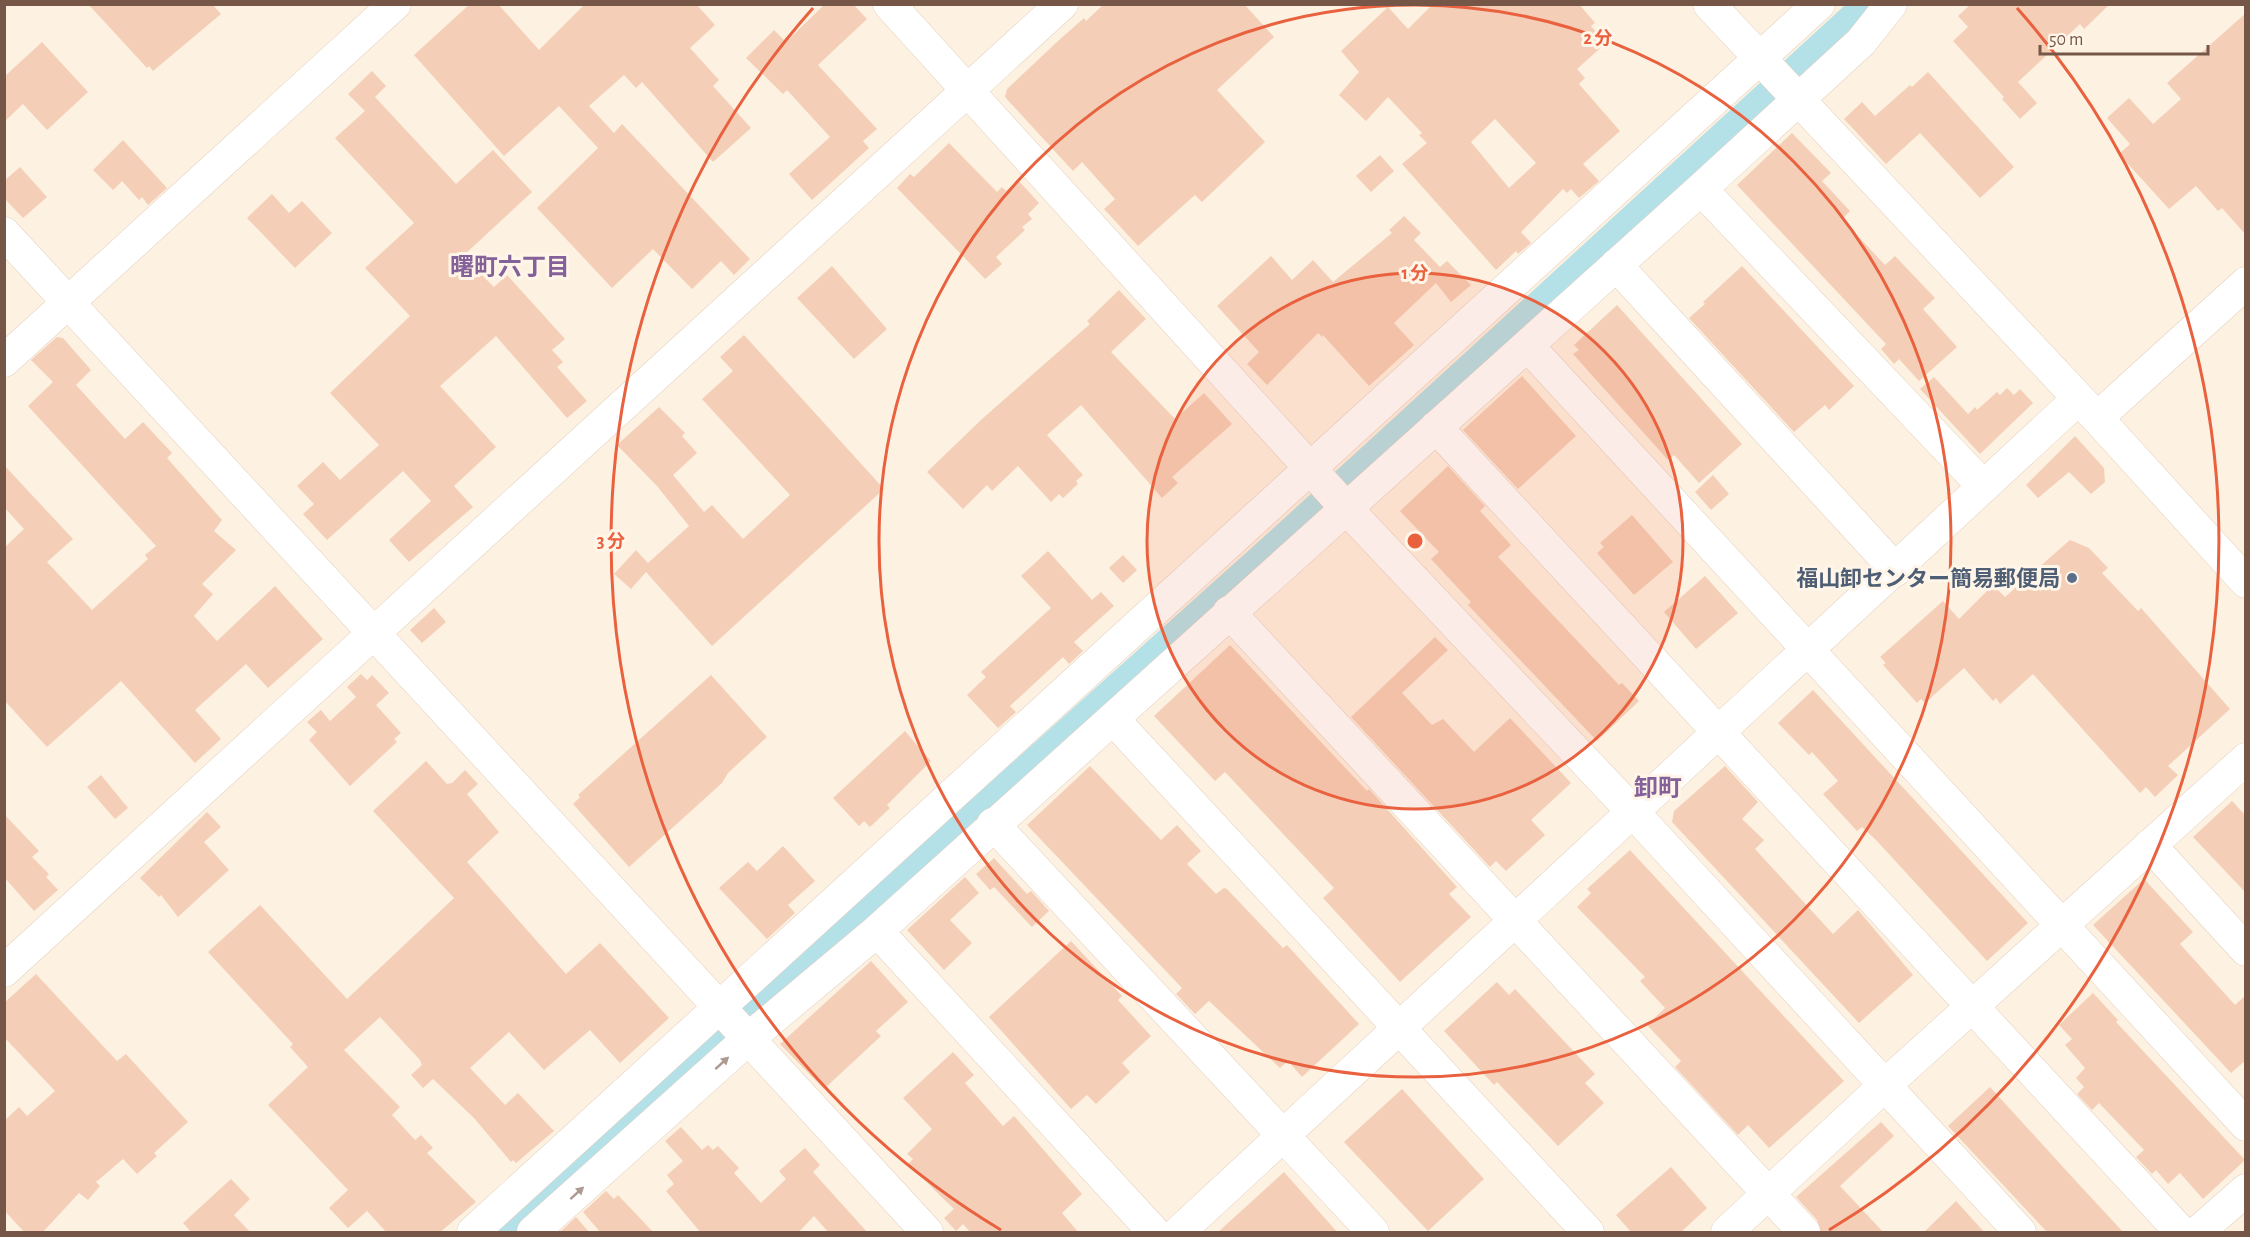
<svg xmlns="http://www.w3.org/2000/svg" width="2250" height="1237" font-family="'Alegreya Sans','Noto Sans JP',sans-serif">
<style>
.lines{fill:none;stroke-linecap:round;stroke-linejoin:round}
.canal{stroke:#b4e1e8;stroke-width:24}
.building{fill:#f4ceb7;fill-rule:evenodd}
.minor-casing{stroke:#e4cfbf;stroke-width:33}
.minor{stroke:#fff;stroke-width:32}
.oneway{fill:#ad9a90}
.ring{fill:none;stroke:#e9613e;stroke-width:3}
.service-dot{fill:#5c6f8a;stroke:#fff5e8;stroke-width:2}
.labels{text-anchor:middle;stroke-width:6;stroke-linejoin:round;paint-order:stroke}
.service-label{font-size:22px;font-weight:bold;fill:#4e5e75;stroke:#fff5e8;text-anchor:end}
.neighbourhood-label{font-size:24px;font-weight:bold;fill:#85619a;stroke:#fff5e8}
.centre{fill:#e9613e;stroke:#fff5e8;stroke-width:3}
.ring-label{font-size:18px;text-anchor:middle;font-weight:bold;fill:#e9613e;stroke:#fff5e8;stroke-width:6;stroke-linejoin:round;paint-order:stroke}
</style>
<rect width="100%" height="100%" fill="#fdf2e1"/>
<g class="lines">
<path class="canal" d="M507,1232l779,-699 578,-529"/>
</g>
<path class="building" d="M88,4h124l9,10 -68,57 -4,-5 -2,2z
M470,4h28l41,46 46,-46h111l19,21 -25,23 29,32 -6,6 38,42 -38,34 -71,-80 -6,6 -12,-13 -35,31 25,27 8,-9 128,135 -16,16 -13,-14 -29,28 -39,-40 -41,39 -75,-80 61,-60 -39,-42 -55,50 -90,-101z
M825,4h28l14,15 -49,46 59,64 -14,12 6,7 -57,52 -23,-26 41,-37 -43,-47 -4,4 -37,-36 28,-28 10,10 3,-3 2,2z
M1104,4h140l30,33 -57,53 48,52 -63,60 -7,-7 -57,51 -34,-37 11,-10 -33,-37 -9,9 -68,-74 2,-8 51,-48 26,-23 2,3z
M1433,4h146l16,19 -4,3 15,17 -29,26 8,9 -6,6 41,47 -37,33 16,17 -20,17 -8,-9 -4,4 -4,-4 -42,43 10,11 -13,11 -2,-3 -20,19 -94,-106 25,-21 -8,-8 3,-2 -34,-36 -22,24 -27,-26 20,-23 -18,-21 47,-44 20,22zM1495,119l41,44 -27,25 -38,-46z
M1971,4h139l-26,25 -4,-5 -62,58 19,21 -17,16 -18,-20 2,-2 -51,-56 15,-14 -10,-11z
M2246,13v222l-24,-27 -4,3 -22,-25 -27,23 -50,-55 11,-10 -23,-26 22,-20 24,26 28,-25 -14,-16z
M42,42l46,50 -41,38 -24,-26 -19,18v-45z
M372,71l14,15 -11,11 81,87 37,-34 39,42 -69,64 31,31 13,-12 58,64 -13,11 11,12 -6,5 30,34 -20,17 -71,-82 -56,50 56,61 -42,39 19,21 -64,55 -20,-22 42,-39 -28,-30 -76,69 -24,-26 11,-10 -17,-18 26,-24 17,18 39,-35 -49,-52 80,-77 -45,-48 49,-45 -79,-85 30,-27 -17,-17z
M1928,72l86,95 -34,31 -60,-65 -34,31 -42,-45 18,-17 13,14 35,-31 2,2z
M1792,133l39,40 -9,8 28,30 -8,8 43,46 10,-9 40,42 -12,11 34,38 -38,34 -20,-22 -5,5 -13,-15 5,-5 -149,-159z
M123,140l44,48 -19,17 -6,-8 -3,3 -17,-19 -9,9 -20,-20z
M949,143l48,49 5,-5 4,4 12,-11 21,23 -11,11 4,5 -10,8 3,3 -29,27 6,7 -17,15 -88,-91 13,-14 4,3z
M1380,155l14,16 -23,21 -15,-16z
M20,167l27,30 -24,21 -19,-20v-17z
M272,194l17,19 13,-12 30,32 -37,35 -48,-50z
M1404,216l17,17 -7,7 26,27 7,-6 24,24 -20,17 -15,-19 -42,40 20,22 -45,41 -46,-51 -1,2 -4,-4 -51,52 -20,-21 12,-12 -42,-46 54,-50 21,24 21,-20 20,22 59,-49 -3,-3z
M832,266l55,63 -33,30 -57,-61z
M1742,266l112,120 -25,24 -4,-5 -31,27 -105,-114 16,-14 -2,-2z
M1119,290l27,29 -35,33 64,67 29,-26 28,31 -60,53 6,6 -16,15 -81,-93 -34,30 36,40 -7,6 2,3 -15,14 -4,-4 -8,8 -33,-36 -26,25 -5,-6 -24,24 -36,-37 55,-53 108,-95 -3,-3z
M1617,305l125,139 -43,39 -25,-28 -6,5 -95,-106 6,-4 -5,-5z
M744,335l140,154 -172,157 -66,-74 -15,17 -17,-15 22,-24 12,13 41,-37 -32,-40 -40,-41 42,-38 26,26 -3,3 15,17 -24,22 31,37 8,-7 31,34 47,-44 -88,-96 31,-28 -13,-14z
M57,337l6,1 28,32 -15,15 49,54 18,-17 29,31 -5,5 55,62 -8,11 22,19 -34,34 11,10 -19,22 23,25 58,-55 48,53 -55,49 -22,-24 -51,46 26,29 -26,24 -74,-82 -74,66 -43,-47v-152l20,-19 -20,-22v-42l69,74 -26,23 45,48 56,-51 -3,-4 11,-9 -128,-140 25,-24 -22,-22z
M1522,376l54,60 -58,53 -55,-59z
M1934,377l34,37 7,-7 2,3 20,-18 3,3 7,-7 7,7 6,-6 13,14 -53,51 -60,-65z
M2075,436l29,32 1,14 -14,12 -22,-22 -31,26 -12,-13z
M1448,466l37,40 -5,5 31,34 -13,12 121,128 3,-2 17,18 -42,40 -129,-136 3,-3 -40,-43 8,-7 -39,-41z
M1713,475l16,19 -18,16 -16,-18z
M1632,515l41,47 -39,33 -37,-42 7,-6 -4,-4z
M2070,540l19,8 19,20 -6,5 36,38 3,-3 89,101 -62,57 10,9 -23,22 -9,-10 -6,6 -107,-119 -33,30 -4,-6 -3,3 -29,-33 -39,35 -4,-4 -4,4 -34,-38 3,-2 -6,-6 63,-56 16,18 34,-34 12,12z
M1048,551l44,49 9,-8 13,14 -40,36 9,9 -14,13 -6,-7 -53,49 6,6 -18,16 -31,-33 19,-18 -5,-5 70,-64 -30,-32z
M1123,555l14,15 -14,13 -14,-15z
M1705,576l33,37 -42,36 -32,-37z
M434,608l12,14 -24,21 -12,-13z
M1435,637l13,13 -46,43 30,32 11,-6 31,33 36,-34 61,65 -40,37 14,15 -39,36 -10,-10 -6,6 -139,-150z
M1230,645l137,146 2,-2 88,98 -8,7 22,23 -71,65 -77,-84 11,-10 -109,-116 -10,9 -61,-65z
M361,674l6,6 5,-5 17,18 -13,12 25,28 -7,6 3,3 -47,44 -41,-46 8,-8 -10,-10 14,-12 9,11 26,-24 -9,-10z
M711,675l56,62 -39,36 -6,10 -93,84 -56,-63 7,-7 -2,-2z
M1813,690l215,233 -41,38 -110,-120 -15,-14 -5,4 -34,-37 15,-13 -26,-29 -3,3 -31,-32z
M905,731l26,30 -44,44 3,3 -20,19 -6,-6 -5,5 -26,-28z
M426,761l21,23 5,-1 13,-13 13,14 -11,10 32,38 -32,30 99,112 34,-31 69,75 -49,45 -30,-33 -46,40 -35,-38 -39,36 35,37 13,-12 36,38 -38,32 -3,-3 -2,2 -37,-44 -41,-39 -10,9 -12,-13 11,-10 -2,-5 -40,-43 -36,33 56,57 -8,8 23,25 6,-5 12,13 -6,5 49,49 -37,31h-52l-20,-22 -19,17 -19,-20 19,-18 -80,-85 40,-38 -18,-20 3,-3 -85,-92 52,-47 87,94 107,-101 -81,-87z
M1090,766l71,74 16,-15 24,26 -14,13 29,30 8,-6 3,1 56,59 4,-3 72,79 -57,53 -14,-16 -8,7 -71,-67 -14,13 -19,-20 6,-6 -155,-163z
M1725,766l33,36 -16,17 22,21 -9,9 78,85 25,-24 55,65 -54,48 -187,-201 2,-11z
M101,775l27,33 -13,11 -28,-32z
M2232,801l14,15v77l-53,-56z
M207,812l14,15 -17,15 25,28 -51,47 -17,-22 -2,2 -19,-19z
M4,814l35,37 -7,6 17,17 -3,3 12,13 -24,21 -30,-34z
M783,846l32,35 -27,24 7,8 -28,26 -48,-51 29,-26 9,9z
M1630,850l214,231 -75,67 -21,-23 -10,10 -63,-68 6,-6 -34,-36 18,-17 -25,-27 5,-4 -68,-70 14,-14 -4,-4z
M994,858l33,36 4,-3 18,20 -17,16 -38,-40 -4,3 -14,-16z
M965,877l14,16 -29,27 22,23 -28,27 -37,-40z
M2144,879l49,53 -13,12 55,61 11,-10v65l-15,13 -138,-148z
M1071,941l51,55 -4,4 33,36 -29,27 8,9 -34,32 -9,-9 -16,14 -82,-92z
M871,961l37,41 -32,29 5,5 -57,53 -44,-45z
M36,974l81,87 9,-7 62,68 -34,31 3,3 -20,18 -14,-15 -27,23 4,4 -12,14 -9,-7 -37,40h-17l-21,-23v-89l15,-14 8,9 28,-25 -51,-54v-34z
M1497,982l12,13 6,-6 80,85 -10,9 19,20 -46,43 -61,-64 -3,3 -50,-54z
M2093,993l25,27 -2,2 129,138 -42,39 -23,-26 -12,11 -12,-14 -4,4 -16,-17 8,-7 -45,-47 -7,7 -15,-16 7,-7 -8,-9 9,-10 -20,-23 7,-6 -13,-14z
M953,1052l21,23 -9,8 38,43 11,-10 68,78 -20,19 17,20h-108l-8,-9 -7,7 -12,-13 10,-9 -46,-45 5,-5 -6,-5 25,-25 -29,-31z
M1990,1087l83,91 51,55h-76l-100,-107z
M1402,1089l82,90 -56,52 -84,-89z
M1881,1122l13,14 -54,50 44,47h-63l-4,-13 -21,-23z
M681,1127l21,23 6,-5 5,5 5,-4 21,22 -5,5 27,30 25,-24 -7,-8 26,-23 15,17 -7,7 55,61h-39l-15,-17 -16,17h-97l-35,-42 8,-7 -7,-9 16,-14 -18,-20z
M1671,1167l36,41 -27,25h-48l-16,-18z
M1284,1172l54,61h-121z
M231,1179l19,20 -16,16 17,18h-59l-9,-10z
M606,1191l8,8 4,-4 36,38h-53l-18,-21z
M1956,1201l29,32h-62z
M576,1217l14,16h-31z"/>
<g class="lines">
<g class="minor-casing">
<path id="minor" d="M889,4l457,504 286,303 388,421
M1709,4l388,414 149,164
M1701,189l282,297
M4,233l923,999
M1616,265l280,305
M1528,346l718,779
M4,361l391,-357
M2097,418l149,-135
M1436,427l745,805
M1229,612l575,620
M1113,719l475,513
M993,824l380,408
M2150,845l96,105
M877,931l277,301
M4,971l1058,-967
M473,1232l1346,-1228
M533,1232l215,-193 129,-108 824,-742 160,-147 30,-38
M1179,1232l899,-833
M1727,1232l157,-146 362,-327
M2198,1232l48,-42"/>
</g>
<use href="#minor" class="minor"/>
</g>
<defs><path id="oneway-solid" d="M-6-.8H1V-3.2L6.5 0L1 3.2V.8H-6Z" transform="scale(1.5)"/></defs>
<g class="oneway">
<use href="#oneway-solid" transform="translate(722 1063) rotate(-42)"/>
<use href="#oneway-solid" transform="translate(577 1193) rotate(-42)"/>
</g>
<circle cx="1415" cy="541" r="268" fill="#e9613e" fill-opacity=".12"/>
<g class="ring">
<circle cx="1415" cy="541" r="268"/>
<circle cx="1415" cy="541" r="536"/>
<path d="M1001 1230A804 804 0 0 1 813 8M2017 8A804 804 0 0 1 1829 1230"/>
</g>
<circle class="service-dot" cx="2072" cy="578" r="6"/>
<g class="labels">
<g class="service-label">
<text x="2060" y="586">福山卸センター簡易郵便局</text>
</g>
<g class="neighbourhood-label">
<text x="510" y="275">曙町六丁目</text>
<text x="1658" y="796">卸町</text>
</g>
</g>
<circle cx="1415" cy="541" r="9" class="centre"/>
<g class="ring-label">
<text x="1598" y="44">2 分</text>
<text x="1415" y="279">1 分</text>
<text x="611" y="547">3 分</text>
</g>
<rect width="2250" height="1237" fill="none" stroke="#765646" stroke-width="12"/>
<path d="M2040 45v9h168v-9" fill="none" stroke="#765646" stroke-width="3"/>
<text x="2049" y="45" font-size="18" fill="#765646" stroke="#fff5e8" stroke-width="4.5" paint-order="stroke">50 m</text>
</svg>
